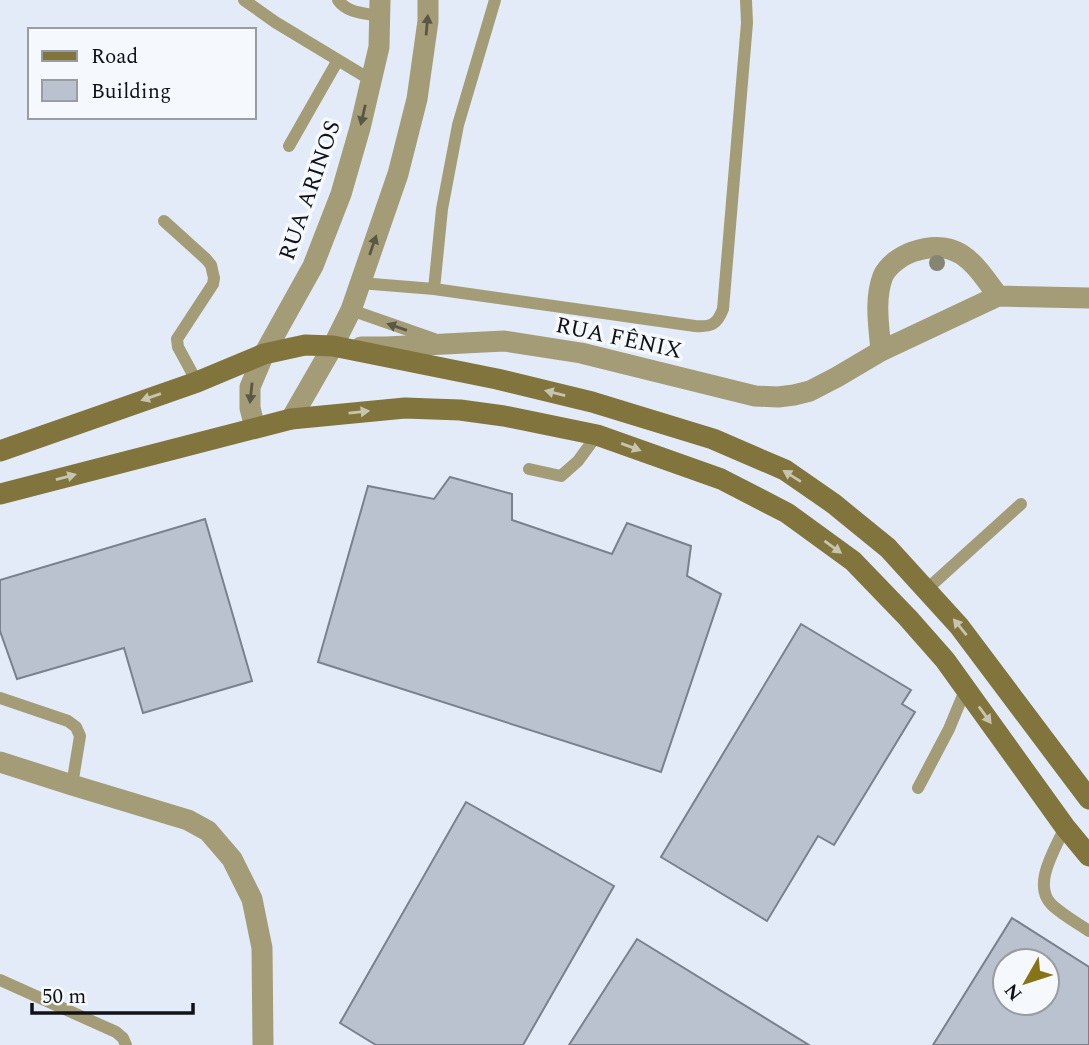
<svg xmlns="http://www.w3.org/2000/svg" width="1089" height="1045" font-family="Spectral,serif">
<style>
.building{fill:#bbc2cf;stroke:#7a818d;stroke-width:2;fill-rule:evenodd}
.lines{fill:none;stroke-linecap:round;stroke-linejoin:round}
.lane{stroke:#a39c77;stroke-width:12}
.street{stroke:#a39c77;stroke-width:21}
.secondary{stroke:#81753d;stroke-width:21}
.tree{fill:#868574}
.oneway{fill:#5a5747}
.oneway2{fill:#c7c4b0}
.labels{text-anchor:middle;stroke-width:7;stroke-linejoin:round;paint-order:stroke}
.street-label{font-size:23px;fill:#101217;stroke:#f5f8fd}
</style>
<rect width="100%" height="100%" fill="#e3ebf8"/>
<path class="building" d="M450,477l62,17v26l100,34 15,-31 64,23 -4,30 34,18 -60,178 -343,-110 50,-176 66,13z
M205,519l47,162 -109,32 -19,-65 -107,31 -17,-48v-51z
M801,624l110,66 -9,14 13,8 -81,133 -16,-9 -51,85 -106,-64z
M466,802l148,84 -91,159h-147l-36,-22z
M1012,918l77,49v78h-156zM1005,961h42v42h-42z
M637,939l172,106h-240z"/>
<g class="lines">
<path class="lane" d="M244,0l31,22 96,58
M338,0c9,13 26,13 42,16
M289,146l49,-86
M164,221l42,38 5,6 3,13 -1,6 -36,55 1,8 19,35
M360,283l74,6 261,37c16,1 22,-1 28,-17l24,-286 -1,-23
M434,289l8,-80 16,-84 37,-125
M351,310l83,29
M529,469l32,7 17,-15 19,-26
M926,590l95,-86
M0,698l68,23 8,6 4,9 -8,49
M918,788l31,-59 17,-41
M1065,827c-9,21 -34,58 -13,78 11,10 25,18 37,26
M0,980l116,52 7,6 3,7"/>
<path class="street" d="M361,347h25l118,-6 77,12 174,43 23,1 16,-2 16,-4 27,-14 44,-26 117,-55 91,2
M881,351c-2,-24 -7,-52 2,-75 5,-11 18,-20 29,-24 46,-16 62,11 86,44
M291,419l42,-73 18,-36 47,-136 19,-75 11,-78v-21
M255,428l-5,-20v-21l14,-33 49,-88 28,-72 19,-66 19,-81 1,-47
M0,762l72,23 116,35 20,11 24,28 20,40 10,49 1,97"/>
<path class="secondary" d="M0,451l197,-69 67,-28 41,-9 28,1 164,33 95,23 121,37 72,31 49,34 54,44 71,78 130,173
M0,494l291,-75 114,-11 55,2 44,6 93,19 124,44 66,34 66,48 55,57 37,42 120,167 24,29"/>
</g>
<circle class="tree" cx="937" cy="263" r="8"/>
<defs><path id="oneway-solid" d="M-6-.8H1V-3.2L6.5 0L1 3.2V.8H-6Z" transform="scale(1.75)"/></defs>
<g class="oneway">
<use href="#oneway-solid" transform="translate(427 25) rotate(-85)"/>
<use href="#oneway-solid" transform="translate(363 115) rotate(103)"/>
<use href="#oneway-solid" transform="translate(373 245) rotate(-71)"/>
<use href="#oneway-solid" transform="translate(397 327) rotate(-161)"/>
<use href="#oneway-solid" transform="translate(251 393) rotate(96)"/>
</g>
<g class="oneway2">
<use href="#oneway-solid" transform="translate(555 393) rotate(-166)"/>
<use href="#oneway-solid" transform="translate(151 397) rotate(161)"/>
<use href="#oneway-solid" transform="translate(359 412) rotate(-6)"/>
<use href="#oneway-solid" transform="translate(631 447) rotate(20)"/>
<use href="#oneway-solid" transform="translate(792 476) rotate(-148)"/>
<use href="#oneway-solid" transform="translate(66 477) rotate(-15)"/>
<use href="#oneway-solid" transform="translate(833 547) rotate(36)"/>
<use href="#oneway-solid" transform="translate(960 627) rotate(-129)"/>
<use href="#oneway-solid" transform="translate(985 715) rotate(54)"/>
</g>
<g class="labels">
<g class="street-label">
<text transform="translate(309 190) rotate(-71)" y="8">RUA ARINOS</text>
<text transform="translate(619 337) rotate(12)" y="8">RUA FÊNIX</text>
</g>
</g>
<rect x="28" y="28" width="228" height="91" fill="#f5f8fd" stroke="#999ca1" stroke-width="2"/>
<rect x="42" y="51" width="35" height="10" fill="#81753d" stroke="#999ca1" stroke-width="2"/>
<text x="91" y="63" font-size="21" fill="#101217">Road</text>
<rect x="42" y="80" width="35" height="21" fill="#bbc2cf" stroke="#999ca1" stroke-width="2"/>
<text x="91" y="98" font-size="21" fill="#101217">Building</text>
<g transform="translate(1026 982) rotate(231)"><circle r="33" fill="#f5f8fd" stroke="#999ca1" stroke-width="2"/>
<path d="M0-5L12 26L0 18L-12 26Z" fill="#867416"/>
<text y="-10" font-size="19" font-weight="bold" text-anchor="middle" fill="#101217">N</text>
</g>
<path d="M32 1003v10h161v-10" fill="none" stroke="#101217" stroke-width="3.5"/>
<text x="42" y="1003" font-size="21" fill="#101217" stroke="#f5f8fd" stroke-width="5" paint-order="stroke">50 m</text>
</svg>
